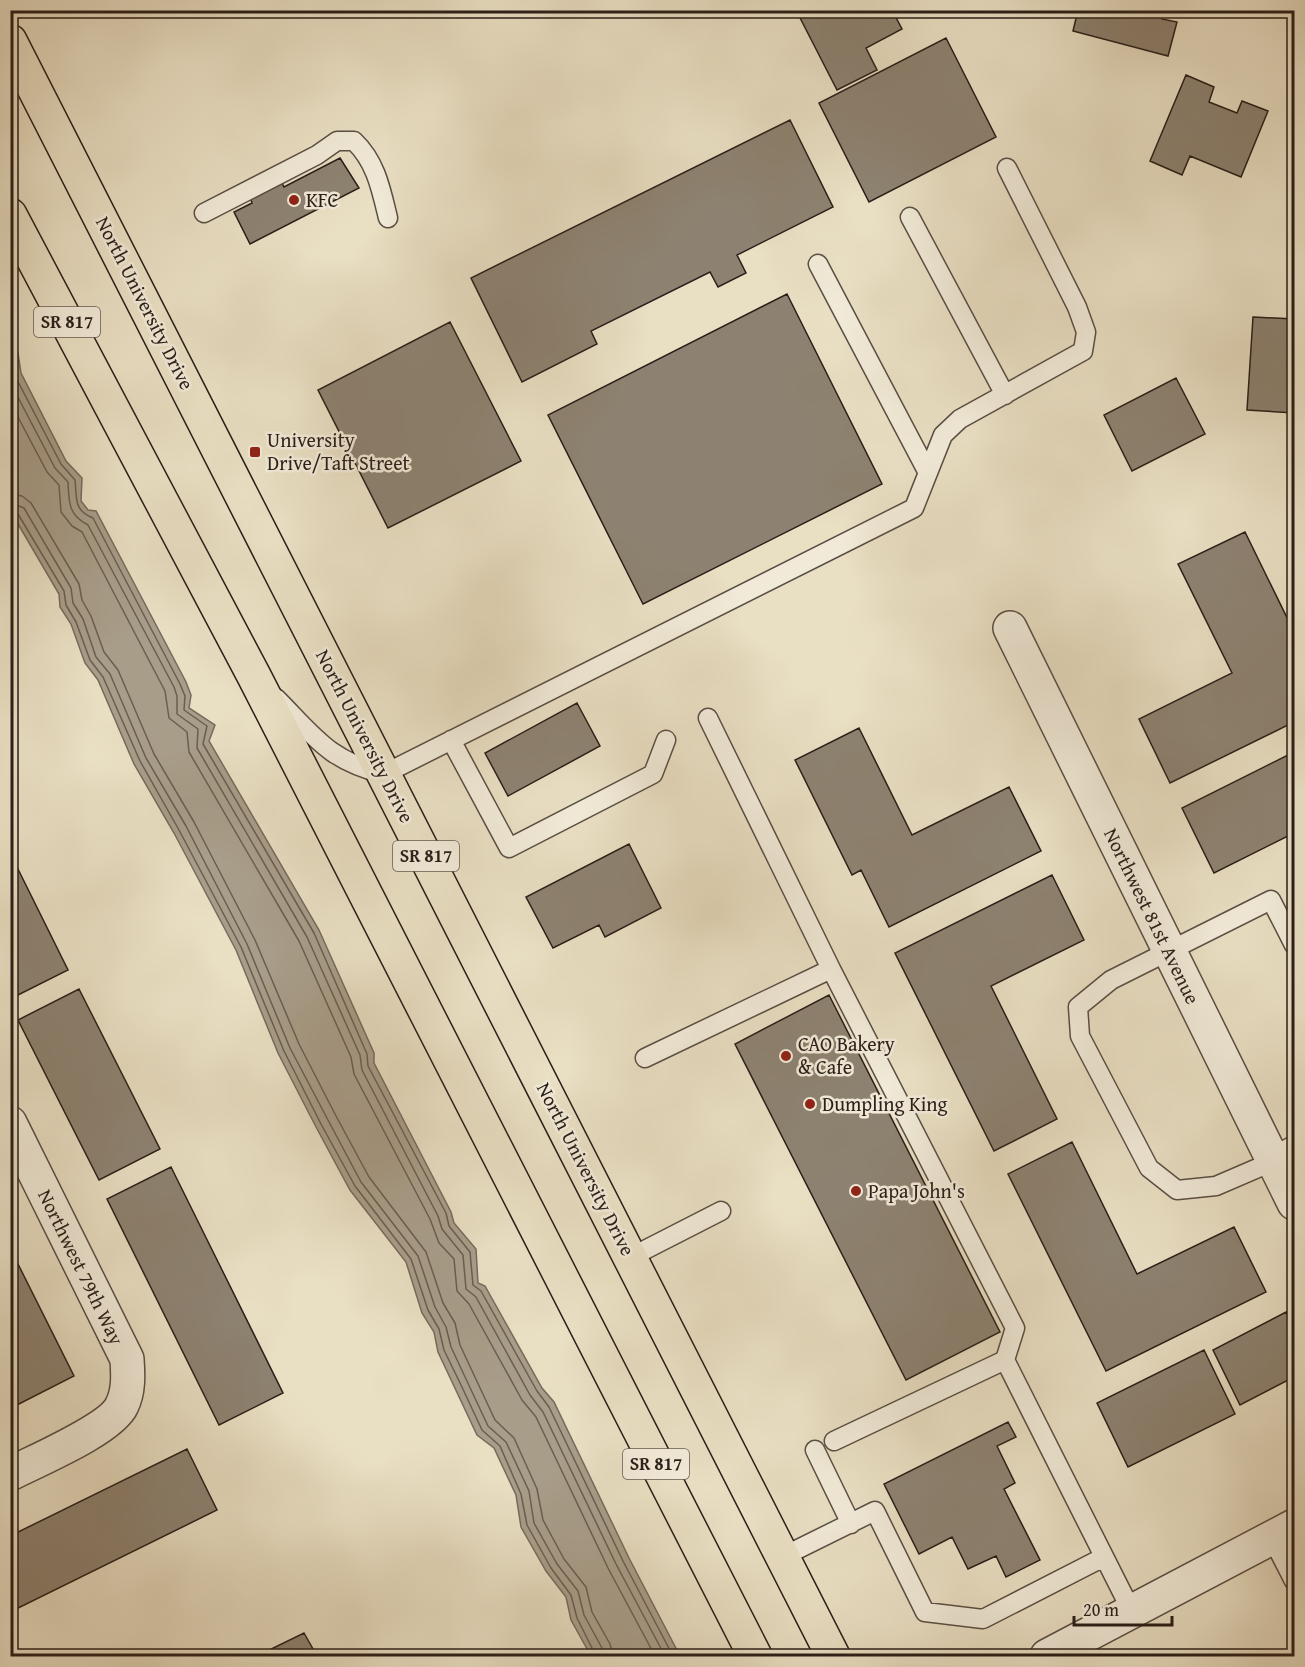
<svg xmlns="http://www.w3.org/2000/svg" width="1305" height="1667" font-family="'Gentium Book Plus',serif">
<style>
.water{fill:#a89d89;stroke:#766a5c;stroke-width:1.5}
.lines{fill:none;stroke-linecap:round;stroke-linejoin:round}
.shore{stroke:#695e51;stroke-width:1.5}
.building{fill:#8d8271;stroke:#2a1e19;stroke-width:1.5}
.service-casing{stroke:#5a4e44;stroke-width:21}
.minor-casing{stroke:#5a4e44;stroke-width:36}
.primary-casing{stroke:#2a1e19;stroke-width:36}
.service{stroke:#f1ead8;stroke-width:18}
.minor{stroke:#f1ead8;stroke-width:33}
.primary{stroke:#e9dfc3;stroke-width:33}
.poi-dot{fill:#8f2418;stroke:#f1ead8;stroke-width:2}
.labels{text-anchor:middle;stroke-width:5;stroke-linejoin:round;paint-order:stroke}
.shield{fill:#f1ead8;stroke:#665b52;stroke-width:1.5}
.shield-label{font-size:18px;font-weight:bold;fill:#2a1e19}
.poi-label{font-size:20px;fill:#2a1e19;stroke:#f1ead8;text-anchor:start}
.street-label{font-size:20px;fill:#2a1e19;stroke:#f1ead8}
</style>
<rect width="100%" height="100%" fill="#e9dfc3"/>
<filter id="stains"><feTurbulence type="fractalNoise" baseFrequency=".00333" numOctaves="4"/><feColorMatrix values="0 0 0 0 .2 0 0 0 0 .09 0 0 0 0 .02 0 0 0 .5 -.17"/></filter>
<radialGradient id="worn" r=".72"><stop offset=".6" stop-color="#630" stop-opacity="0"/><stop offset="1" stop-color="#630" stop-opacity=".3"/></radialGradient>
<path class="water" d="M11,351l7,2 3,20 45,88 16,17 -1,23 7,9 8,1 90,171 5,13 -2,13 26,17 -6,16 110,189 55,123v10l77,149 3,11 22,26 2,34 7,3 57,102 12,14 75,156 51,98h-89l-20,-36 -5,-23 -20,-26 -25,-44 -5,-32 -22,-47 -17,-13 -39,-83 -4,-20 -12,-19 -16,-51 -56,-72 -34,-63 -38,-74 -42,-103 -62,-117 -40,-69 -36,-84 -13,-17 -14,-39 -11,-17 -1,-13 -48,-82z"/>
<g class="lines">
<path class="shore" d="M10,358l5,18 46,88 14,16c2,18 -2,30 18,38l87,166 5,12 -1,14 23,16 -4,18 111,189 53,121 1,12 78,147 3,13 21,26 3,33 8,6 56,100 12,16 74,154 50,95
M10,382l45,86 13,14c1,20 0,33 20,43l86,162 3,9v18l21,15 -1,19 110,189 53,118 2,15 76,146 4,13 21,26 3,34 10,8 54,98 13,17 73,152 49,92
M10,402l37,70 12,13 2,27 11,14 10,6 83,159 4,27 18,14 2,20 110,189 52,116 3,17 76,145 9,24 15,16 3,32 12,13 53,96 14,17 72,151 47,88
M10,494l12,2 9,7 48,81 3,16 9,16 13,36 14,18 36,84 40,68 61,118 44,104 37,72 33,61 57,75 17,51 12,20 5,22 35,75 19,18 23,51 6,31 21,39 22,28 6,25 18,32 3,12
M10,503l14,5 47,80 2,15 10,16 13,38 14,17 36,84 40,68 61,118 43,104 38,72 33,62 57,74 17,51 11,20 5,20 37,79 18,16 23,49 5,32 23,41 21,27 6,24 18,33 2,8
M10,510l8,4 46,77 2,14 10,17 14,38 13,17 37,84 39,69 62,117 43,104 37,73 34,62 56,73 17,51 11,19 5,21 17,35 21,45 18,16 21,48 6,31 24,43 20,27 6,23 19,38"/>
</g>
<path class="building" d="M796,10h96l10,19 -36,19 11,22 -40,20z
M1078,10h87l-3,9 15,3 -9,34 -95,-25z
M946,38l50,99 -127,65 -50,-99z
M1186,75l28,12 -5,15 28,11 5,-12 26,10 -27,66 -51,-21 -8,19 -32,-14z
M790,120l43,87 -96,48 9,18 -28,14 -8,-15 -119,59 6,13 -75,38 -51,-104z
M340,158l19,30 -109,56 -16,-32 18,-9 -2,-6 31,-16 3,6z
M787,294l95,190 -239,120 -95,-189z
M1253,317l41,2v94l-47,-3z
M450,322l71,139 -133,67 -70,-138z
M1176,378l29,56 -73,37 -28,-56z
M1245,532l49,100v19l-2,1 2,5v65l-124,61 -31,-64 93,-46 -54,-109z
M577,703l23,43 -92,50 -23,-43z
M859,728l53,107 97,-48 32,64 -152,76 -28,-57 -9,5 -57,-115z
M1294,752v81l-80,40 -32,-65z
M629,844l32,64 -56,29 -6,-12 -46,23 -27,-51z
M10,853l58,117 -58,29z
M1052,875l32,65 -93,46 66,133 -63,32 -99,-198z
M79,989l81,160 -61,31 -81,-160z
M829,995l171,337 -94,48 -171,-336z
M1072,1142l65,132 97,-47 32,65 -160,79 -98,-197z
M171,1167l112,226 -64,32 -112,-226z
M10,1248l64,128 -63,32 -1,-1z
M1286,1312l8,16v49l-54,28 -27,-55z
M1204,1350l31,64 -107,53 -31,-64z
M1008,1422l8,15 -19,9 18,37 -11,6 36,71 -34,17 -10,-21 -28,13 -16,-32 -33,17 -35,-70z
M187,1449l30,61 -207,102v-76z
M304,1633l13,23h-60z"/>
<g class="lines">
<g class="service-casing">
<path id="service" d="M204,213l113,-58 20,-14h17c22,21 27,48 34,77
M910,217l95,178
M818,264l109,207
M276,698c38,38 53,63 108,76l530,-266 29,-73 17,-16 123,-68 3,-19 -9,-25 -70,-139
M708,718l123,251
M451,740l58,108 144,-74 13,-34
M645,1058l186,-89 184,359 -10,32
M1272,1157l22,-12
M1274,1161l-58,25 -39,4 -28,-22 -69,-132 -2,-29 33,-27 160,-80 23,45
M631,1257l90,-46
M834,1441l171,-81 127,252
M815,1450l36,74
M1272,1538l22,43
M782,1557l93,-46 50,101 58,7 121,-62"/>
</g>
<g class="minor-casing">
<path id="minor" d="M1010,628l284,575
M10,1123l117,236c1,15 2,32 -5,46 -10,24 -87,56 -112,69
M1047,1656l247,-130"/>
</g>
<g class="primary-casing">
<path id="primary" d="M10,41l823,1615
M10,215l244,461 501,980"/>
</g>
<use href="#service" class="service"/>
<use href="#minor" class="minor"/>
<use href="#primary" class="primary"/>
</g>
<g class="poi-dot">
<circle cx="294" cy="200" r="6"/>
<rect x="249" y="446" width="12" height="12" rx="3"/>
<circle cx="786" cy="1056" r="6"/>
<circle cx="810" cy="1104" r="6"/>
<circle cx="856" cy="1191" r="6"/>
</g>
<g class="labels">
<g class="shield">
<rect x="34" y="307" width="66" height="30" rx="4.5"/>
<rect x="393" y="841" width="66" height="30" rx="4.5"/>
<rect x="623" y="1449" width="66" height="30" rx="4.5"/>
</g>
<g class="shield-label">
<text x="67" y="328">SR 817</text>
<text x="426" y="862">SR 817</text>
<text x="656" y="1470">SR 817</text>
</g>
<g class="poi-label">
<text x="306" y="207">KFC</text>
<text x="267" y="447">University<tspan x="267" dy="23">Drive/Taft Street</tspan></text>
<text x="798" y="1051">CAO Bakery<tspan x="798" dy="23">&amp; Cafe</tspan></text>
<text x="822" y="1111">Dumpling King</text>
<text x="868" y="1198">Papa John's</text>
</g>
<g class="street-label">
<text transform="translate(145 303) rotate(63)" y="7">North University Drive</text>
<text transform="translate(365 736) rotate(63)" y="7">North University Drive</text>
<text transform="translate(1152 916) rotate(64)" y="7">Northwest 81st Avenue</text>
<text transform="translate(586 1169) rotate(63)" y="7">North University Drive</text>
<text transform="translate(81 1267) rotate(64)" y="7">Northwest 79th Way</text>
</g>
</g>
<rect width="1305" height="1667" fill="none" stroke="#e9dfc3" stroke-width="36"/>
<rect x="12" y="12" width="1281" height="1643" fill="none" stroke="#2a1e19" stroke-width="3"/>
<rect x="18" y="18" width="1269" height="1631" fill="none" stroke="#2a1e19" stroke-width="1.5"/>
<path d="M1074 1616v9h98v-9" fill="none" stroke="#2a1e19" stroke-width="3"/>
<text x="1083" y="1616" font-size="18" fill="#2a1e19" stroke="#f1ead8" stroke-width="4.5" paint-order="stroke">20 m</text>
<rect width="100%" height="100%" filter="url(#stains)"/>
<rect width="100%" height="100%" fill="url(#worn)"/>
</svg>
